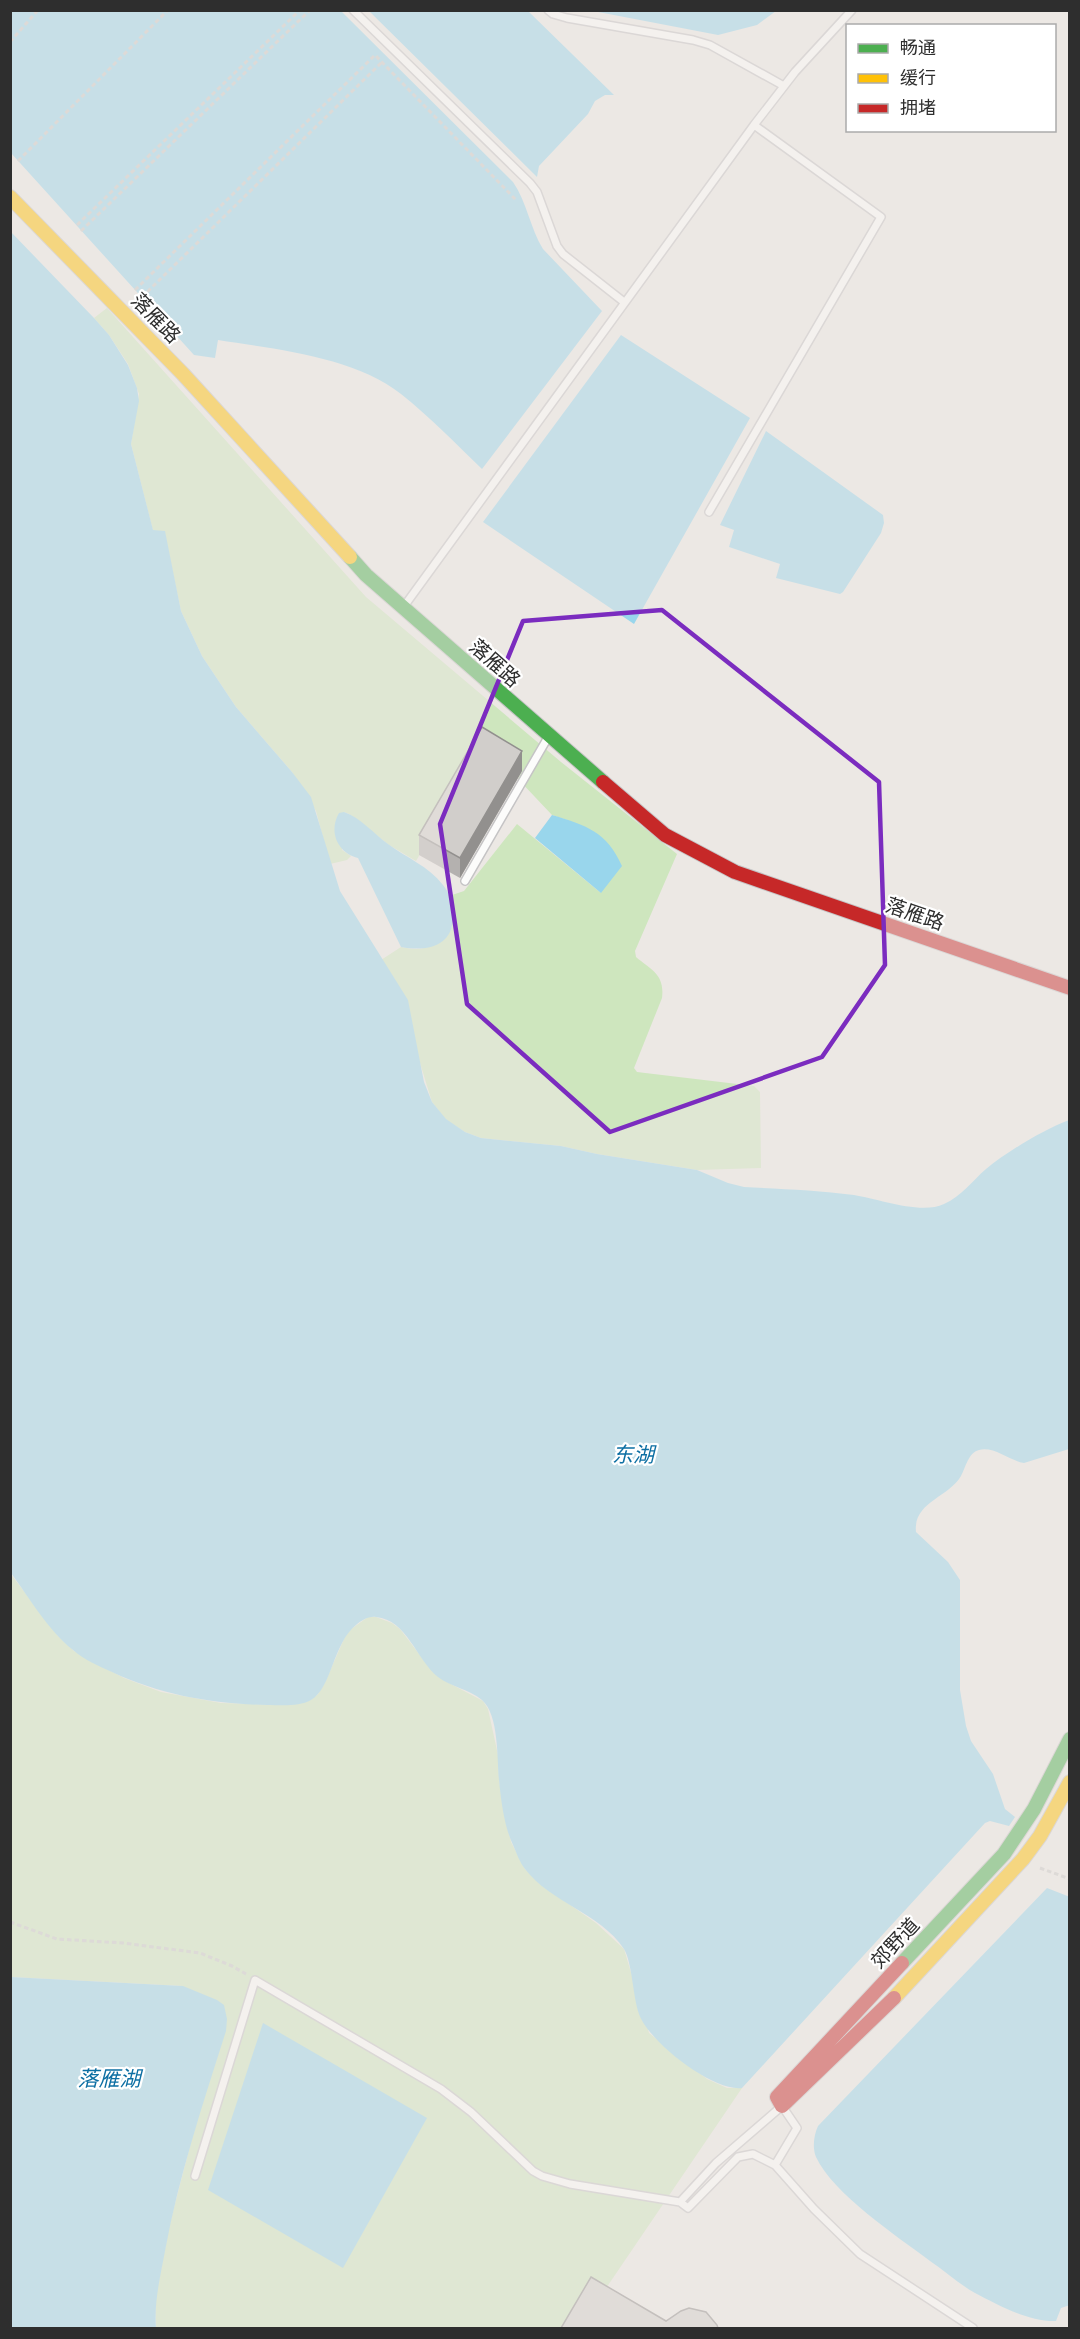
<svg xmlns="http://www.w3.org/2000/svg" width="1080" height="2339" font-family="'Sofia Sans Condensed','Noto Sans SC',sans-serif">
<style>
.green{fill:#cee6be}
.water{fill:#99d6ec}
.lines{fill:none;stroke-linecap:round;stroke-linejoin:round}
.lane-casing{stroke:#c5c4c5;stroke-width:10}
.fast-casing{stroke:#c5c4c5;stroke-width:16}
.slow-casing{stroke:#c5c4c5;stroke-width:16}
.jam-casing{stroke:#c5c4c5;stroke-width:16}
.path{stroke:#c9c9c8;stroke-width:3;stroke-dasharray:4.5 3;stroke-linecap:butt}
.lane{stroke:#fcfcfb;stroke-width:7}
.fast{stroke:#4caf50;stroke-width:14}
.slow{stroke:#ffc107;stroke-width:14}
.jam{stroke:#c62828;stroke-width:14}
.wall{fill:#b4b1af}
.shaded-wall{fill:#92908e}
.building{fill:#d1cecb;stroke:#92908e;stroke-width:1.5}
.marked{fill:none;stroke:#7b2cbf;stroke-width:4.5;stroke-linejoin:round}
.labels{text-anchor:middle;stroke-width:4.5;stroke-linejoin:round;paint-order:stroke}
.street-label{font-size:20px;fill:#2e2e2e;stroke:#fff}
.water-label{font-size:21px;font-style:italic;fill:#0d6fa3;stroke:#fff}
</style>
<rect width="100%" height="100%" fill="#ece8e4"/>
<path class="green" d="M107,308l259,289 195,165 116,92 -42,97 1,6c15,13 29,17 26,41l-28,70 3,4 117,14 6,6 1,76 -64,2 -100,-16 -36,-8 -80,-8 -16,-6 -19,-12 -14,-18 -38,-124 -13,-18 20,-13c27,6 34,-2 51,-20v-21l-3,-10 15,-5 53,-67 84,69 -31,-72 -18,-6 -34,-36 4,-8 -40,-23 -66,113 -27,-16 -40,-31 -5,-2 -2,38 9,6 -4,4 -17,4 -14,-53 -24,-39 -56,-65 -34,-51 -21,-45 -17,-80h-11l-22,-87 8,-50 -11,-30 -19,-29 -15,-17z
M10,1573l48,63 16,15 50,27 37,14 60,11 67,2 24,-6 6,-5 8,-14 21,-48 21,-15h8l16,6 8,6 29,38 18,15 36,19 5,8 10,46 1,25 7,41 5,21 14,27 21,19 50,35 28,26 25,84 58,46 20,9h15l-163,240h-423l-1,-27 14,-74 23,-89 -9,-152 -172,-9z"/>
<path class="water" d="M11,10l330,1 172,171c14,20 17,46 30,67l59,62 -120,158c-26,-25 -52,-52 -81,-75 -46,-37 -126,-45 -183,-54l-3,18 -21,-3 -183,-202z
M369,11h159l86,84h-9l-10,6 -7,13 -49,52 -2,11z
M593,11h183l-19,14 -39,10z
M11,232l83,86 15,17 19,30 9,23 2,13 -8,43 22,86 12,1 16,80 21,45 34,51 56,65 19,25 29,94 68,109 16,82 8,20 14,17 19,13 16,6 80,8 36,8 100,16 31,13 16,4c36,2 74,3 110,8 25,4 67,20 90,9 18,-8 28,-23 42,-35 22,-18 57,-39 83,-49v329l-45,14c-14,-2 -30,-17 -45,-13 -11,3 -13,17 -18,26 -13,22 -48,26 -45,56l32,30 12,18v110l6,36 5,15 22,33 12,35 10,8 -6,9 -19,-5 -5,2 -243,265c-29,4 -94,-47 -103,-74 -6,-17 -7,-52 -15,-65 -24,-36 -73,-46 -99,-80 -5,-6 -9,-17 -12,-24 -9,-19 -12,-45 -14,-65 -2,-22 0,-65 -17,-80 -13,-11 -31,-13 -44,-23 -22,-18 -31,-57 -62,-60 -8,-1 -15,4 -20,8 -23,18 -24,63 -45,75 -12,7 -30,5 -44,5 -54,-1 -106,-10 -155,-33 -13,-6 -28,-12 -39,-22 -25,-20 -43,-51 -62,-77z
M621,335l129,83 -116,206 -151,-102z
M766,431l117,84 1,8 -3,10 -38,59 -3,2 -64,-16 4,-14 -51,-17 5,-17 -14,-5z
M344,812c16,5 30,22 44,32 19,14 40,22 55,41 7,8 9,19 10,30 1,31 -26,37 -52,32l-43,-89c-20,-5 -30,-26 -19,-45z
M552,815c34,10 55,17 70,51l-21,27 -66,-55z
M1047,1888l23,9v408l-9,3 -5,13c-27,1 -58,-16 -81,-28 -16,-9 -30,-22 -45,-32 -33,-25 -97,-67 -114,-104 -4,-10 -2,-22 2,-31z
M11,1977l172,9 34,14 7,5 3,14 -1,12c-23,72 -47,145 -61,220 -5,27 -11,51 -9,77h-145z
M263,2023l164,95 -84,150 -135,-78z"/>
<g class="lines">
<g class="lane-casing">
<path id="lane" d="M353,10l177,173 7,9 20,54 6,8 61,48
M548,10l5,4 14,4 126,22 17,5 74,41
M709,512l172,-295 -127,-92
M405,605l349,-480 41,-53 57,-62
M465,881l82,-142
M195,2176l60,-196 186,109 30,23 62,59 9,5 28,8 110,18 36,-39 66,-57 15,22 -22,37 39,44 46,45 113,74
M680,2202l8,6 50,-51 15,-3 22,11"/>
</g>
<g class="fast-casing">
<path id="fast" d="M350,557l16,18 237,207
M902,1963l102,-109 30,-45 36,-70"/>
</g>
<g class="slow-casing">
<path id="slow" d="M10,197l173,177 167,183
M894,1998l129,-139 17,-23 30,-54"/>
</g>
<g class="jam-casing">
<path id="jam" d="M603,782l62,53 70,37 335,116
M894,1998l-112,108 -5,-9 125,-134"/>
</g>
<path class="path" d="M10,42l28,-32
M18,161l150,-151
M77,225l223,-215
M81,231l229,-221
M135,290l240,-235 142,146
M142,297l240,-235
M1040,1868l30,11
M10,1922l47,17 66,4 77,10 32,13 14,8"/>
<use href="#lane" class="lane"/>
<use href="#fast" class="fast"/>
<use href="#slow" class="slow"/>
<use href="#jam" class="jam"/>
</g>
<path class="wall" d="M522,771l-62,107 -41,-23v-20z"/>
<path class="shaded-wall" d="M522,751v20l-62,107v-20z"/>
<path class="building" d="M482,727l40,24 -62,107 -41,-23z
M591,2277l75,44 15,-10 8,-3 17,4 11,13 1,3h-157z"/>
<path d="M0 0H1080V2339H0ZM662,610l217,172 6,183 -63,92 -212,75 -143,-128 -27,-180 83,-203z" fill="#ece8e4" fill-opacity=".55" fill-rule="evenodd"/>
<path class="marked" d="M662,610l217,172 6,183 -63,92 -212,75 -143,-128 -27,-180 83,-203z"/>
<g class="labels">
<g class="street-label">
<text transform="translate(156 318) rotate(46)" y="7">落雁路</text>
<text transform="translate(495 663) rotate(42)" y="7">落雁路</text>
<text transform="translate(915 914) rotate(19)" y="7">落雁路</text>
<text transform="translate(895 1943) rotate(-47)" y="7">郊野道</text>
</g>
<g class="water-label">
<text x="633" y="1462">东湖</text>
<text x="109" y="2086">落雁湖</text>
</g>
</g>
<rect width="1080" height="2339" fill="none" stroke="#2e2e2e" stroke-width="24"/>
<rect x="846" y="24" width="210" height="108" fill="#ffffff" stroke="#ababab" stroke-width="1.5"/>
<rect x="858" y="44" width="30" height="9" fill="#4caf50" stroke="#ababab" stroke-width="1.5"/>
<text x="900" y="54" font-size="18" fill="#2e2e2e">畅通</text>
<rect x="858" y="74" width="30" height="9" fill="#ffc107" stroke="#ababab" stroke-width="1.5"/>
<text x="900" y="84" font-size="18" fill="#2e2e2e">缓行</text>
<rect x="858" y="104" width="30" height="9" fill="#c62828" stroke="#ababab" stroke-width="1.5"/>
<text x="900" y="114" font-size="18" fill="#2e2e2e">拥堵</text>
</svg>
